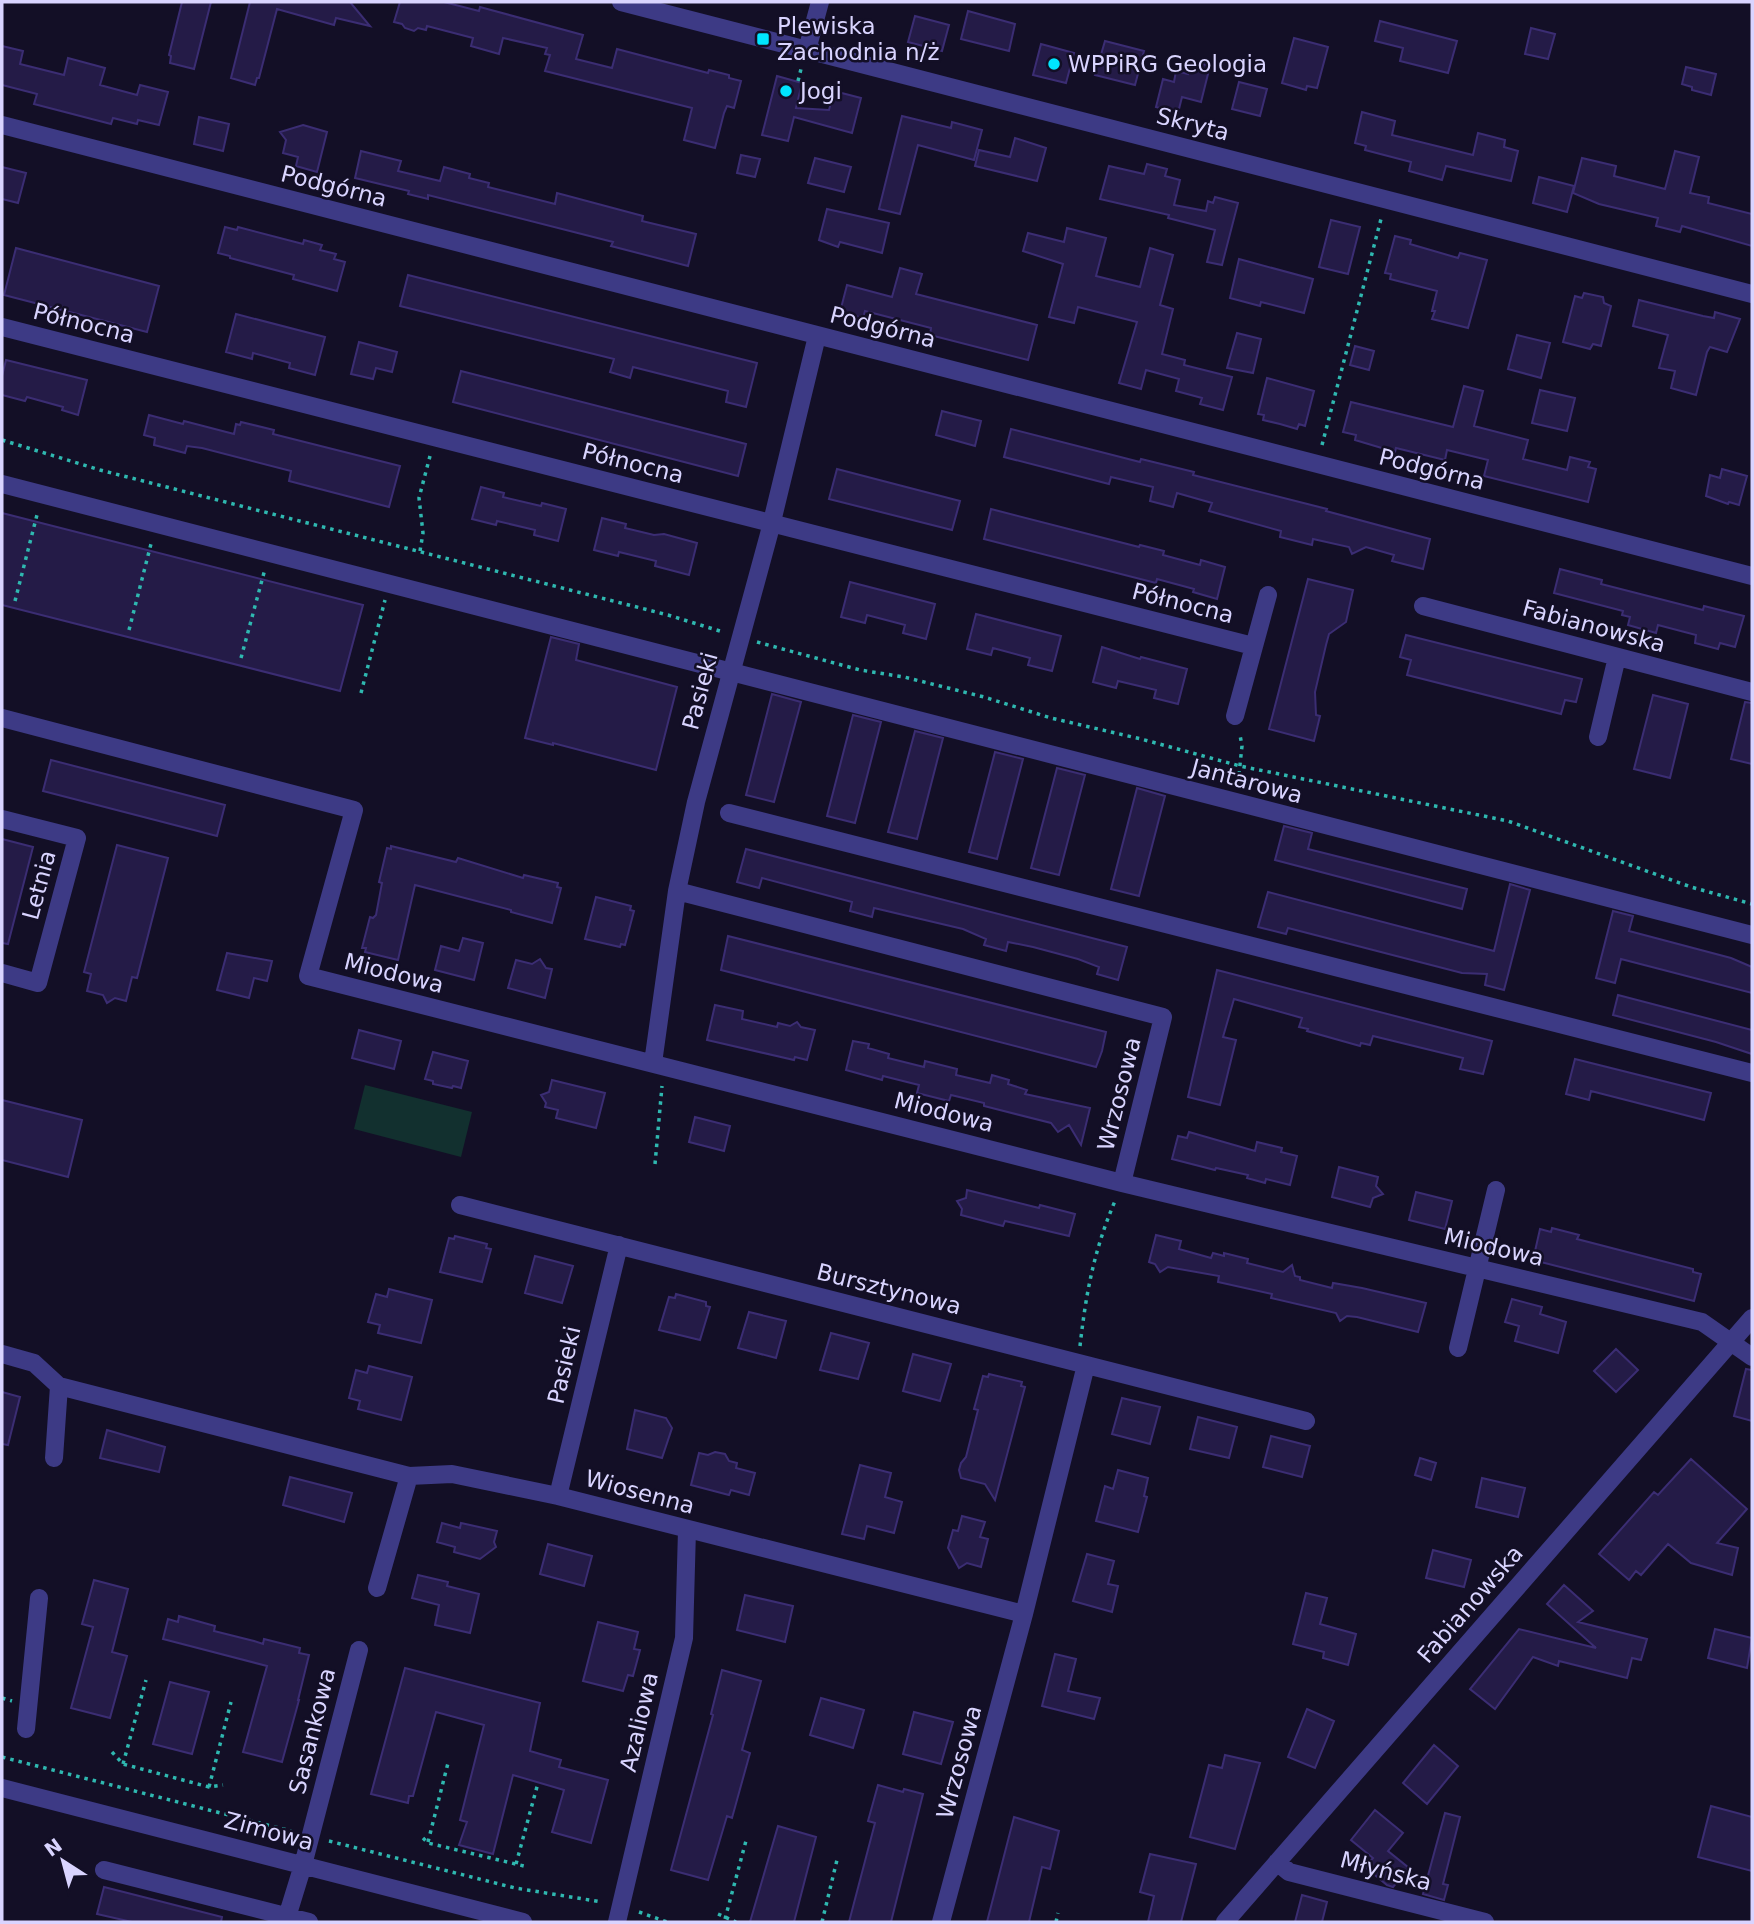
<svg xmlns="http://www.w3.org/2000/svg" width="1754" height="1924" font-family="'DejaVu Sans',sans-serif">
<style>
.green{fill:#12302f}
.building{fill:#241b47;stroke:#3b2d73;stroke-width:2}
.lines{fill:none;stroke-linecap:round;stroke-linejoin:round}
.path{stroke:#2fb8b0;stroke-width:3.5;stroke-dasharray:3.5 5;stroke-linecap:butt}
.minor{stroke:#3d3a85;stroke-width:18}
.poi-dot{fill:#00e5ff;stroke:#130f26;stroke-width:2.5}
.labels{text-anchor:middle;stroke-width:5;stroke-linejoin:round;paint-order:stroke}
.poi-label{font-size:23px;fill:#d9d4ff;stroke:#130f26;text-anchor:start}
.street-label{font-size:23px;fill:#d9d4ff;stroke:#130f26}
</style>
<rect width="100%" height="100%" fill="#130f26"/>
<path class="green" d="M365,1085l107,27 -11,45 -107,-28z"/>
<path class="building" d="M182,2h29l-17,67 -24,-6 1,-7 -2,-1z
M250,2h100l20,24 -34,-8 -2,7 -57,-16 -18,69h-2l-2,7 -24,-7z
M400,2h44l35,9 1,-4 103,28 -7,24 36,9 5,-19 91,24 1,-3 20,5v3l12,3 -7,27 -7,-2 -3,7 -9,35 -31,-8 8,-32 -147,-37 5,-16 -5,-1 2,-6 -44,-10 -4,16 -28,-8 2,-8 -46,-12 -1,4 -8,-2 -4,3 -9,-3 -3,-4 -8,-2z
M968,11l47,13 -6,27 -48,-12z
M915,16l34,9 -7,26 -34,-9z
M1380,21l77,20 -9,32 -48,-12 3,-13 -28,-7z
M1531,28l24,6 -7,25 -23,-5z
M1294,38l34,9 -11,41 -10,-2 -1,4 -24,-7z
M1105,41l39,10 -9,34 -40,-10z
M1041,44l33,9 -8,30 -33,-8z
M2,46l21,5 -3,13 44,11 4,-17 37,10 -5,17 37,10 3,-10 28,7 -9,33 -21,-5 -1,4 -24,-6 -2,6 -77,-20 3,-10 -35,-9z
M1191,61l19,5 -9,36 -19,-5 -4,16 -22,-6 7,-28 11,3 2,-11 12,3z
M1686,67l30,7 -5,21 -19,-5v-3l-10,-3z
M777,76l25,7 -6,25 33,2 5,-19 27,7 -9,35 -58,-16 -6,24 -26,-6z
M1239,82l28,7 -7,27 -28,-7z
M1362,112l33,9 -3,14 81,20 5,-22 27,7 -1,7 14,4 -7,30 -65,-15 -4,14 -33,-9 2,-9 -46,-12 1,-4 -11,-3z
M902,116l49,12 1,-6 30,8 -8,30 -56,-15 -18,69 -21,-5z
M199,117l30,7 -6,27 -29,-7z
M303,125l24,7 -10,40 -21,-6 2,-9 -15,-4 3,-13 -6,-8z
M1015,138l31,10 -9,33 -62,-15 4,-16 31,7z
M361,151l40,10 -3,10 42,10 4,-14 26,7 -1,4 20,5 -1,4 67,17 2,-11 86,23 -1,5 54,13 -8,32 -77,-20 2,-4 -185,-47v4l-20,-5 1,-3 -54,-13z
M1675,151l24,6 -9,36 19,4 -1,6 44,11v32l-70,-20 -2,6 -24,-6 2,-8 -59,-14 -26,-11 9,-35 34,8 -2,10 51,13z
M741,155l19,4 -5,18 -18,-4z
M815,158l36,9 -7,25 -36,-9z
M1147,164l20,5 -2,7 15,4 -6,25 32,6 2,-10 5,2 2,-6 23,6 -16,62 -15,-3 8,-32 -47,-12 1,-3 -69,-16 9,-33 35,8z
M2,167l24,6 -8,30 -16,-4z
M1539,177l35,9 -7,26 -34,-9z
M827,209l62,14 -7,30 -42,-11 -2,5 -19,-7z
M1331,220l29,7 -12,47 -29,-7z
M225,227l12,3 1,-3 65,17 1,-4 18,5 -2,5 16,4 -2,5 11,3 -8,29 -44,-12 1,-4 -64,-17v-2l-12,-3z
M1067,228l39,10 -10,38 44,11 10,-39 23,7 -13,50 13,4 -11,45 23,6 -1,5 48,12 -9,33 -23,-6 2,-6 -26,-7 3,-12 -33,-9 -5,19 -22,-6 18,-61 -59,-15 -4,16 -25,-6 14,-53 -40,-13 5,-18 36,9z
M1395,236l16,4 -1,4 48,14 2,-5 27,7 -19,68 -36,-9 3,-8h-3l5,-20 -47,-12 1,-5 -6,-1z
M16,248l143,38 -12,46 -143,-37z
M1239,259l74,20 -9,34 -43,-11 -1,4 -30,-8z
M900,268l22,6 -6,20 121,31 -9,35 -98,-25 1,-7 -66,-17 -2,7 -23,-6 7,-27 45,12z
M408,275l349,88 -11,44 -20,-5 2,-11 -95,-24 -3,11 -20,-6 4,-13 -214,-53z
M1584,293l19,4 1,6 7,3 -10,40 -8,-2 -3,5 -27,-7 12,-46 7,2z
M1639,300l64,16 11,2 1,-6 25,7 -13,33 -17,-5 -3,5 -11,43 -25,-7 4,-17 -16,-3 9,-33 -35,-9z
M236,314l89,23 -10,38 -26,-7 1,-5 -37,-10 -1,6 -26,-7z
M1237,333l24,6 -8,34 -26,-5z
M1517,335l33,8 -9,35 -33,-9z
M359,342l38,10 -5,20 -16,-4 -3,11 -22,-5z
M1355,346l19,5 -5,19 -19,-5z
M6,360l81,20 -9,35 -16,-5 1,-3 -36,-10 -2,4 -23,-6v-19z
M461,371l285,73 -8,32 -285,-74z
M1267,378l47,13 -9,35 -6,-2 -2,5 -17,-5 -17,-4 1,-5 -6,-1z
M1464,386l19,5 -9,35 54,14 -5,19 44,11 3,-13 20,5 -2,5 8,2 -8,33 -104,-26 4,-16 -41,-10 -2,10 -49,-12 -1,4 -40,-12 1,-5 -13,-3 8,-30 102,25z
M1540,390l35,8 -8,33 -35,-8z
M942,411l39,10 -6,25 -39,-11z
M149,415l34,9 1,-3 50,13 2,-10 4,1 1,-3 33,8 -1,4 127,32 -11,41 -100,-26 2,-10 -89,-23 -15,-2 -2,7 -31,-8 1,-7 -11,-3z
M1011,429l129,33 1,-3 53,13 -1,3 134,34 -1,2 104,28 -7,30 -31,-8 2,-6 -28,-8 -14,7 -3,-7 -36,-8 -1,6 -32,-8 1,-6 -72,-20 3,-8 -35,-10 -4,14 -23,-6 3,-14 -42,-10 -2,7 -105,-27z
M837,469l123,32 -8,29 -123,-31z
M1722,469l25,7 -8,29 -10,-3 -1,2 -22,-8 4,-21 10,3z
M481,487l23,6 -1,4 38,9 1,-3 24,6 -8,32 -24,-6 1,-5 -38,-9 -1,4 -24,-6z
M991,509l148,38 1,-2 24,6 -1,4 37,10 1,-5 24,7 -8,32 -24,-7 1,-3 -37,-10 -1,4 -172,-44z
M2,513l361,92 -23,86 -338,-86z
M602,518l24,6 -1,4 29,7 10,-1 33,9 -8,32 -34,-9 1,-5 -37,-9 -1,4 -24,-6z
M1560,569l42,11 -1,4 102,26 1,-4 40,10 -9,31 -15,-4 -2,6 -23,-6 1,-8 -38,-10 -2,8 -28,-8 2,-8 -8,-2 1,-4 -69,-18z
M1308,579l45,11 -7,32 -17,12 -3,11 -11,47 1,23 4,1 -6,25 -45,-12z
M850,582l85,22 -9,35 -23,-6 2,-8 -38,-10 -2,8 -24,-6z
M976,614l85,22 -9,35 -24,-6 2,-7 -37,-10 -2,7 -24,-6z
M1406,635l176,44 -6,23 -11,-2 -4,14 -154,-39 4,-15 -11,-3z
M551,637l28,7 -3,16 101,27 -21,83 -103,-27v2l-28,-7z
M1102,647l38,12 1,-2 46,12 -9,35 -24,-6 2,-8 -38,-9 -2,7 -23,-6z
M772,694l29,8 -27,100 -28,-7z
M1653,695l35,9 -18,74 -36,-9z
M1745,702l7,1v61l-21,-5z
M853,715l28,7 -26,101 -28,-7z
M915,731l28,7 -26,101 -29,-7z
M995,752l28,7 -26,100 -28,-7z
M51,760l174,45 -8,31 -174,-45z
M1057,768l28,7 -26,100 -28,-7z
M1137,788l28,8 -26,100 -28,-7z
M1284,826l28,7 -4,16 159,40 -5,20 -187,-49z
M2,839l31,8 -25,97 -6,-1z
M117,845l51,13 -31,120 -5,-1 -6,24 -11,-3 -8,5 -4,-8 -16,-4 4,-17 -7,-2z
M391,846l65,16 2,-4 65,20 1,-3 34,8 -1,4 4,1 -9,35 -41,-11v-2l-96,-25 -17,75 -33,-8 1,-4h-4l8,-31 3,1 3,-3 6,-32 -3,-1 8,-34 4,1z
M746,849l381,98 -9,33 -21,-6 2,-7 -21,-8 -45,-12 -25,-5 -2,9 -22,-6 2,-6 -23,-10 -89,-21 -2,9 -22,-6 2,-9 -90,-24 -3,10 -22,-6z
M1510,884l20,6 -26,100 -19,-5 2,-11 -25,-1 -174,-45 -2,6 -28,-7 10,-35 226,59z
M596,897l35,9 -1,4 4,1 -9,34 -4,-1 -1,3 -35,-8z
M1613,911l20,5 -4,15 102,27 21,9v26l-131,-34 -6,24 -19,-5z
M728,936l378,96 -4,19 -6,16 -375,-97z
M463,938l20,5 -9,37 -39,-10 6,-24 18,5z
M227,953l45,8 -5,20 -13,-3 -5,20 -32,-8z
M540,959l6,9 6,1 -7,29 -37,-10 8,-28 16,4z
M1217,970l275,71 -9,33 -23,-5 3,-11 -90,-22 -3,9 -9,-2 -1,3 -53,-15 1,-2 -9,-2 3,-9 -68,-19 -11,38 13,3 -16,65 -32,-8z
M1618,995l134,35v24l-36,-12 -103,-27z
M715,1005l28,6 -1,8 35,8 1,-4 12,3 7,-4 4,5 14,3 -8,30 -12,-3 -1,3 -87,-20z
M359,1030l42,11 -7,28 -42,-11z
M853,1041l16,3 -1,4 21,6 -1,4 36,9 1,-6 32,8 -1,6 34,8 2,-8 17,5 -1,4 19,6 -2,4 65,14 -9,37 -12,-20 -11,7 -7,-9 -67,-17v-3l-33,-8 -2,6 -32,-8 2,-8 -36,-9 -1,4 -36,-10z
M433,1052l35,9 -7,27 -8,-2 -1,2 -19,-4v-3l-8,-2z
M1575,1059l136,34 -7,27 -113,-29 -2,9 -23,-6z
M552,1080l53,13 -9,35 -40,-10 2,-8 -13,-3 1,-4 -5,-8 8,-3z
M2,1100l80,20 -14,57 -66,-17z
M695,1117l35,9 -6,25 -35,-9z
M1189,1132l66,19 2,-9 25,6 -1,4 16,4 -7,29 -24,-6 -1,4 -18,-5 1,-3 -32,-7 -1,2 -43,-11 6,-23 9,2z
M1339,1167l39,10 -2,9 7,8 -10,4 -3,9 -38,-10z
M967,1190l72,18 1,-3 35,9 -6,22 -64,-15 -2,5 -42,-11 1,-6 -5,-8 9,-3z
M1416,1192l36,9 -7,28 -36,-9z
M1552,1228l27,7 -2,4 116,30v3l8,2 -7,27 -161,-41 7,-31 11,3z
M1156,1235l25,6 -2,8 32,9 2,-5 11,3v-3l24,6 -1,4 36,9 9,-7 3,11 5,1v3l32,8 1,-5 29,5 64,15 -8,29 -61,-15 -10,-1 -7,5 -4,-8 -65,-15 1,-4 -54,-12 1,-6 -51,-9 -8,5 -5,-8 -6,-2z
M455,1236l32,8 -1,4 5,1 -9,33 -42,-10 9,-34 5,1z
M535,1256l38,10 -11,37 -37,-10z
M389,1289l43,11 -11,43 -43,-10 2,-8 -12,-3 8,-28 11,3z
M676,1294l30,8v4l4,1 -10,33 -41,-10 10,-33 6,1z
M1512,1299l30,8 -2,7 26,8 -8,31 -43,-12 4,-15 -14,-4z
M749,1312l37,9 -10,37 -38,-10z
M831,1333l38,10 -11,36 -38,-9z
M1616,1349l22,21 -22,22 -22,-21z
M913,1354l38,10 -11,37 -37,-10z
M369,1366l43,11 -11,43 -43,-11 2,-8 -11,-3 7,-28 11,3z
M1746,1369l6,1v51l-18,-5z
M989,1374l33,8 -1,4 4,1 -30,113 -10,-16 -24,-6 -2,-8 2,-7 5,-6 12,-47 -4,-1 9,-33 5,1z
M2,1392l18,5 -12,48 -6,-1z
M1122,1398l38,9 -10,37 -38,-10z
M635,1410l31,8 6,10 -10,30 -35,-9z
M1198,1417l39,10 -8,31 -39,-9z
M107,1430l58,17 -6,25 -59,-14z
M1271,1436l39,10 -8,31 -39,-10z
M715,1452l10,2 4,7 8,2 -1,5 19,5 -6,22 -18,-5 -2,5 -38,-10 8,-32 9,2z
M1420,1458l16,5 -5,17 -16,-5z
M1691,1459l56,50 -30,34 21,5 -6,27 -41,-12 -23,-19 -27,31 -5,-4 -7,9 -30,-26 55,-62 4,3z
M860,1465l31,8 -6,24 17,5 -8,31 -27,-7 -3,13 -22,-5z
M1118,1470l30,8 -4,18 3,1 -9,35 -42,-11 9,-35 8,3z
M290,1477l62,16 -8,29 -61,-17z
M1482,1478l43,10 -7,29 -42,-10z
M962,1516l23,6 -5,15 8,2 -7,28 -14,-4 -8,5 -11,-20 5,-18 5,1z
M442,1523l18,5 1,-5 36,8 -3,11 2,5 -16,12 -26,-7 1,-5 -18,-5z
M548,1544l44,12 -8,30 -44,-12z
M1433,1550l38,10 -7,27 -38,-9z
M1087,1554l27,7 -6,23 10,2 -6,26 -39,-11z
M418,1575l30,7 -1,4 32,8 -9,39 -35,-8 4,-20 -27,-7z
M94,1580l34,9 -16,63 15,4 -17,62 -39,-10 22,-81 -11,-3z
M1564,1585l29,26 -15,11 69,17 -6,21 -9,-2 -5,20 -68,-17 -1,5 -25,-9 -38,52 -25,-20 49,-60 77,19 -49,-44z
M1306,1593l21,5 -7,26 36,10 -8,31 -25,-7 1,-6 -31,-8z
M745,1595l48,11 -8,36 -48,-12z
M179,1616l36,10 -1,5 40,10 9,3 1,-5 36,9 -1,5 10,2 -11,45h1l-17,62 -39,-10 24,-86 -104,-27 5,-20 10,3z
M598,1622l40,10 -4,17 6,1 -7,26 -5,-1 -5,16 -40,-10z
M1715,1629l37,9 -5,30 -39,-10z
M1055,1654l21,5 -8,32 32,7 -6,21 -52,-13z
M405,1668l135,35 -10,48 31,9 -2,7 49,13 -17,63 -39,-11 12,-42 -51,-15 -20,79 -34,-9 8,-23 -7,-2 24,-95 -48,-13 -23,84h-4l-1,7 -37,-9z
M722,1670l39,11 -19,69 8,3 -18,65 -5,-2 -19,64 -37,-10 42,-155 -2,-1z
M170,1682l39,10 -17,62 -39,-10z
M821,1698l43,12 -11,38 -43,-13z
M1307,1709l27,12 -19,47 -27,-11z
M914,1712l39,10 -12,42 -38,-10z
M1434,1745l24,21 -31,38 -24,-21z
M1225,1755l35,8 -25,86 -45,-12 19,-72 13,3z
M878,1785l25,7 1,-3 19,5 -32,128h-42l26,-99 -7,-2z
M1711,1806l41,11v54l-54,-14z
M1375,1810l28,23 -15,18 21,17 -16,19 -6,-2 -22,-18 8,-9 -22,-18z
M1445,1813l15,4 -17,67 5,1 -4,15 -21,-6z
M1014,1817l45,14 -9,38 -8,-2 -13,55h-42z
M778,1826l38,11 -22,85h-44z
M1150,1854l46,10 -15,58h-33l6,-26 -14,-4z
M104,1887l118,30 -1,5h-89l-35,-8z
M1302,1895l25,7 -5,20h-27z"/>
<g class="lines">
<path class="path" d="M798,81l3,-12
M2,440l98,30 568,145 55,17
M1322,445l59,-226
M420,551l3,-18 -4,-35 11,-42
M15,601l23,-90
M129,630l23,-90
M757,642l103,28 44,7 80,20 67,21 90,21 99,27 268,55 183,66 61,17
M241,658l24,-89
M361,693l24,-93
M1238,783l4,-37 -2,-11
M655,1164l7,-78
M1080,1346c6,-53 14,-96 35,-145
M2,1698l10,3
M112,1752l11,12 86,23 14,-2
M2,1757l289,74
M123,1764l23,-84
M209,1787l22,-85
M423,1838l5,5 96,23
M329,1841l186,47 87,14
M428,1842l20,-79
M516,1864l22,-81
M639,1912l28,10
M718,1914l18,8
M725,1919l22,-82
M822,1922l15,-62
M1056,1922l2,-9"/>
<path class="minor" d="M621,2l1131,292
M807,50l13,-48
M2,125l1750,451
M2,327l1251,319
M2,484l1750,451
M1423,606l329,86
M1235,716l33,-121
M2,718l352,92 -46,166 814,207 580,139 50,35
M1598,737l19,-80
M729,813l1023,260
M2,819l75,19 -39,145 -36,-10
M677,891l486,126 -41,166
M653,1063l24,-172 19,-89 73,-268 48,-198
M460,1205l846,216
M1458,1348l38,-158
M2,1354l32,9 25,23 350,90 43,-2 106,22 466,118
M54,1458l5,-72
M558,1496l61,-251
M377,1588l32,-112
M26,1729l13,-131
M2,1788l521,134
M1277,1862l12,10 196,50
M104,1870l205,52
M287,1917l16,-52 56,-215
M617,1922l67,-284 3,-108
M941,1922l83,-308 62,-249
M1225,1922l527,-604"/>
</g>
<g class="poi-dot">
<rect x="756" y="32" width="14" height="14" rx="3.5"/>
<circle cx="1054" cy="64" r="7"/>
<circle cx="786" cy="91" r="7"/>
</g>
<g class="labels">
<g class="poi-label">
<text x="777" y="34">Plewiska<tspan x="777" dy="26">Zachodnia n/ż</tspan></text>
<text x="1068" y="72">WPPiRG Geologia</text>
<text x="800" y="99">Jogi</text>
</g>
<g class="street-label">
<text transform="translate(1193 124) rotate(14)" y="8">Skryta</text>
<text transform="translate(334 186) rotate(14)" y="8">Podgórna</text>
<text transform="translate(84 323) rotate(14)" y="8">Północna</text>
<text transform="translate(883 327) rotate(14)" y="8">Podgórna</text>
<text transform="translate(633 463) rotate(14)" y="8">Północna</text>
<text transform="translate(1432 469) rotate(14)" y="8">Podgórna</text>
<text transform="translate(1183 603) rotate(14)" y="8">Północna</text>
<text transform="translate(1594 626) rotate(15)" y="8">Fabianowska</text>
<text transform="translate(700 691) rotate(-75)" y="8">Pasieki</text>
<text transform="translate(1247 781) rotate(15)" y="8">Jantarowa</text>
<text transform="translate(39 885) rotate(-75)" y="8">Letnia</text>
<text transform="translate(394 973) rotate(14)" y="8">Miodowa</text>
<text transform="translate(1119 1094) rotate(-76)" y="8">Wrzosowa</text>
<text transform="translate(944 1112) rotate(14)" y="8">Miodowa</text>
<text transform="translate(1494 1247) rotate(13)" y="8">Miodowa</text>
<text transform="translate(889 1289) rotate(14)" y="8">Bursztynowa</text>
<text transform="translate(564 1365) rotate(-77)" y="8">Pasieki</text>
<text transform="translate(640 1492) rotate(15)" y="8">Wiosenna</text>
<text transform="translate(1470 1604) rotate(-49)" y="8">Fabianowska</text>
<text transform="translate(639 1722) rotate(-77)" y="8">Azaliowa</text>
<text transform="translate(312 1731) rotate(-76)" y="8">Sasankowa</text>
<text transform="translate(959 1762) rotate(-75)" y="8">Wrzosowa</text>
<text transform="translate(269 1831) rotate(15)" y="8">Zimowa</text>
<text transform="translate(1386 1871) rotate(15)" y="8">Młyńska</text>
</g>
</g>
<rect width="1754" height="1924" fill="none" stroke="#d9d4ff" stroke-width="7"/>
<g transform="translate(63 1861) rotate(324)" stroke="#130f26" stroke-width="5" paint-order="stroke">
<path d="M0-5L12 26L0 18L-12 26Z" fill="#d9d4ff"/>
<text y="-10" font-size="19" font-weight="bold" text-anchor="middle" fill="#d9d4ff">N</text>
</g>
</svg>
